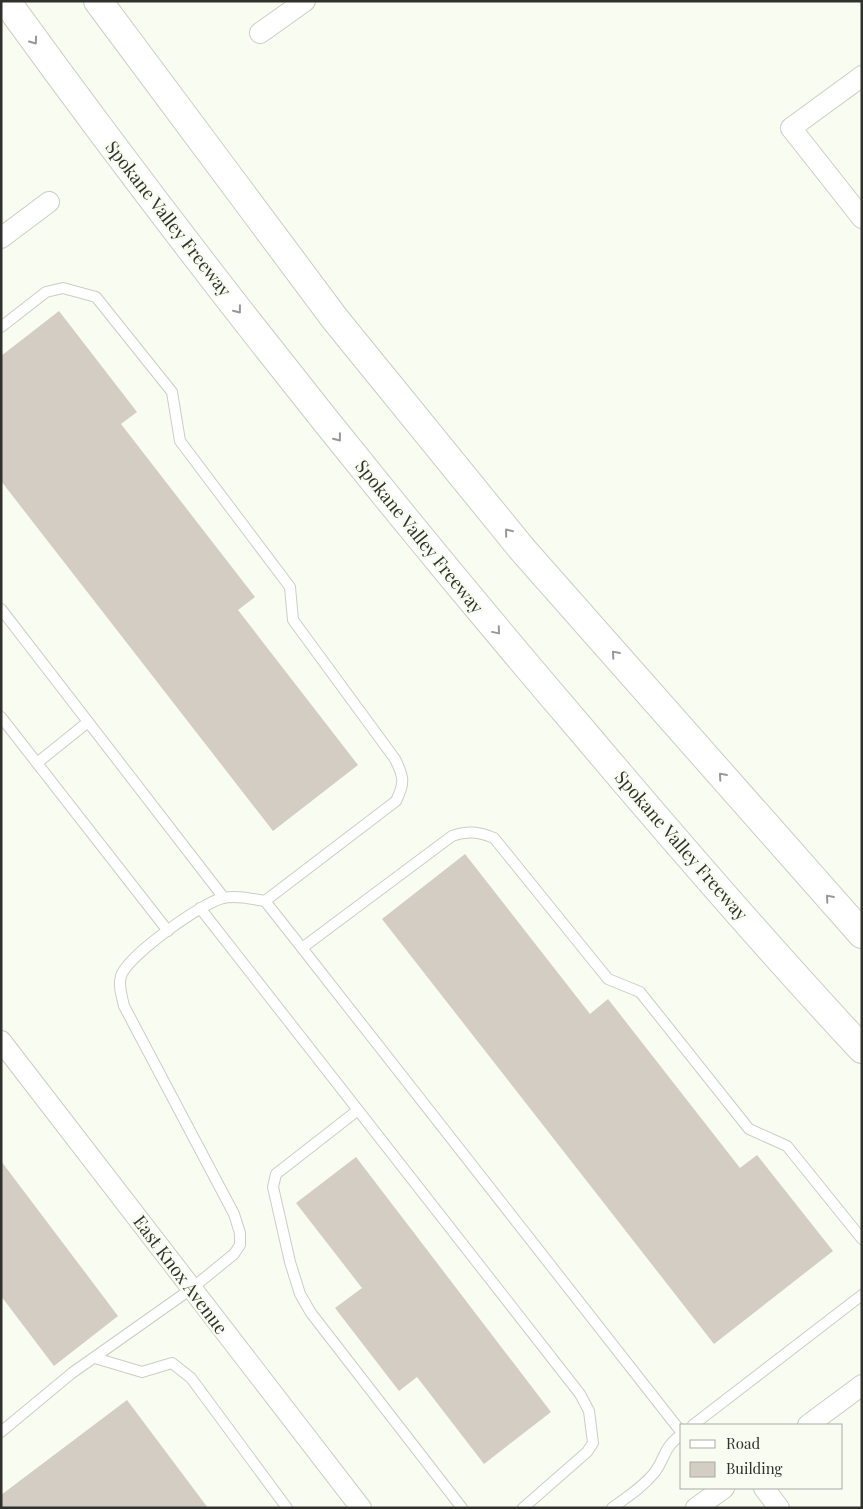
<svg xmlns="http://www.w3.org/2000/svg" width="863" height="1509" font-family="'Playfair Display',serif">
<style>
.building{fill:#d3cdc3}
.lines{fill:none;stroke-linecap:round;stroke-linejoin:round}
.lane-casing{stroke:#cbcec3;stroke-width:12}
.street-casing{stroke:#cbcec3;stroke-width:22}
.highway-casing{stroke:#cbcec3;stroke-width:30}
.lane{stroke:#fff;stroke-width:10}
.street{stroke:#fff;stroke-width:20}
.highway{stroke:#fff;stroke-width:28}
.oneway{stroke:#989896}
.labels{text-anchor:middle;stroke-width:5;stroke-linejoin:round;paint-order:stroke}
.street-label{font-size:18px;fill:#30312d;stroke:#f9fcf1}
</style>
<rect width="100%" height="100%" fill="#f9fcf1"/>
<path class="building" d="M59,311l78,101 -16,12 134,173 -17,13 120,155 -85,66 -272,-350v-125z
M465,854l125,160 18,-15 132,169 17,-13 76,96 -119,93 -332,-425z
M356,1157l195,255 -67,52 -67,-87 -18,14 -64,-83 27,-20 -66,-85z
M1,1161l117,155 -64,50 -53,-70z
M127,1400l81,108h-207v-13z"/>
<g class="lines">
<g class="lane-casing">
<path id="lane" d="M1,327l45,-35 17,-4 33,9 76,95 8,49 110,146 3,33 102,139c9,18 10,24 1,42l-131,100
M1,609l223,289
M1,717l167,214
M37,763l51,-41
M200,908l380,486 9,17 4,32 -6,9 -64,56
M358,1110l-82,64 -3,13 17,75 10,32 11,19 151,195
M95,1358l47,14 30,-9 19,15 96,130
M693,1425l169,-130
M1,1432l71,-59 119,-84 43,-35 6,-9v-12l-6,-19 -110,-208c-2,-10 -6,-20 -3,-30 6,-20 82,-74 102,-78 13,-3 29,1 42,3l37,47
M682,1433l-380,-485 150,-112c16,-6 27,-4 42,2l114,141 32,13 109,137 38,17 75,93
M612,1508c15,-11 31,-21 43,-36 12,-17 7,-23 27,-38"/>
</g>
<g class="street-casing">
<path id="street" d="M260,33l45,-32
M862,76l-71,52 71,90
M1,238l48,-36
M1,1041l360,467
M808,1425l54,-40
M764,1488l15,20
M696,1508l28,-20"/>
</g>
<g class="highway-casing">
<path id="highway" d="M6,1c181,250 372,491 573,726 92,109 185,217 283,322
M98,1l237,318 187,230 340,385"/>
</g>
<use href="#lane" class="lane"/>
<use href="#street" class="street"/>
<use href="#highway" class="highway"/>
</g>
<defs><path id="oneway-chevron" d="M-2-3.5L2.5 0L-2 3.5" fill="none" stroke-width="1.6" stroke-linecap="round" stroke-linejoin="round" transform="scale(1.25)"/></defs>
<g class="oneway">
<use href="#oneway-chevron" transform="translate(34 41) rotate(54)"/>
<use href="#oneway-chevron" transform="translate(238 310) rotate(52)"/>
<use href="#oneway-chevron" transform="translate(338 438) rotate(52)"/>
<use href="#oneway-chevron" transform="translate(508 532) rotate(-129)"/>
<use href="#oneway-chevron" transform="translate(497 631) rotate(50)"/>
<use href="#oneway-chevron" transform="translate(615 654) rotate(-131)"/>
<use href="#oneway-chevron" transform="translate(722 776) rotate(-131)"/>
<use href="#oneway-chevron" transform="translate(829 898) rotate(-131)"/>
</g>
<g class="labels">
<g class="street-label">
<text transform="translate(168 219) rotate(52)" y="6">Spokane Valley Freeway</text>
<text transform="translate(419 537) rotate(51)" y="6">Spokane Valley Freeway</text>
<text transform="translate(681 846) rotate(49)" y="6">Spokane Valley Freeway</text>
<text transform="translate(180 1275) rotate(53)" y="6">East Knox Avenue</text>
</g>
</g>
<rect width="863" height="1509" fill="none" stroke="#30312d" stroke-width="5"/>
<rect x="680" y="1424" width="162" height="65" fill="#f9fcf1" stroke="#a9aba3"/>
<rect x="690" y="1440" width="25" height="8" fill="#ffffff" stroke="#a9aba3"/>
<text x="726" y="1449" font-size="15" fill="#30312d">Road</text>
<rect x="690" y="1462" width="25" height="15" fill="#d3cdc3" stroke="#a9aba3"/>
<text x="726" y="1474" font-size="15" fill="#30312d">Building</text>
</svg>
